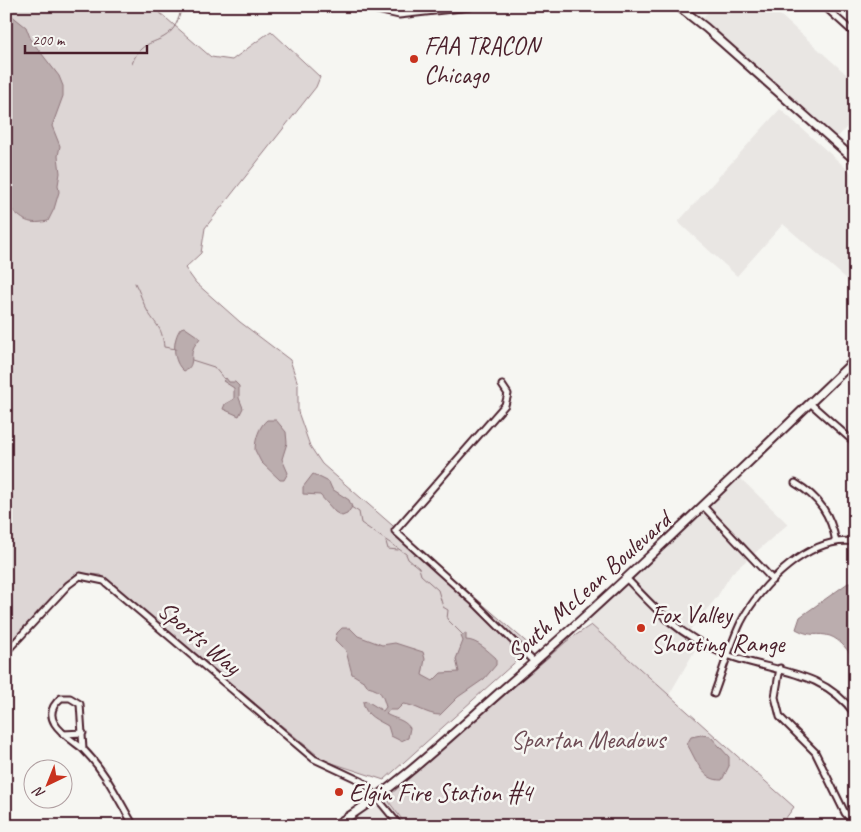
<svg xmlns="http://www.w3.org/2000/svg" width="861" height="832" font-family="Caveat,sans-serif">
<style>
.built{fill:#e9e6e3}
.green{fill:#ddd6d5;stroke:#947a80}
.water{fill:#bbadae;stroke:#8e747a}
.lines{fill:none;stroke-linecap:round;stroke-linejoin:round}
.stream{stroke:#8e747a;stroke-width:1}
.minor-casing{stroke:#4a1f2b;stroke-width:9}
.secondary-casing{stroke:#4a1f2b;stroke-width:11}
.motorway-casing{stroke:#4a1f2b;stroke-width:12}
.minor{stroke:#f6f6f2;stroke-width:5}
.secondary{stroke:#f6f6f2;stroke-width:7}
.motorway{stroke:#f6f6f2;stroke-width:9}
.poi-dot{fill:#c8321e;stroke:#f6f6f2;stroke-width:2}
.labels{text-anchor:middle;stroke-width:5;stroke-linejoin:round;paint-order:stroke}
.poi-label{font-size:25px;fill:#4a1f2b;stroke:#f6f6f2;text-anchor:start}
.street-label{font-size:25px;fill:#4a1f2b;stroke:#f6f6f2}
.park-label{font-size:25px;fill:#6f4d56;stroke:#f6f6f2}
</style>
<rect width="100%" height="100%" fill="#f6f6f2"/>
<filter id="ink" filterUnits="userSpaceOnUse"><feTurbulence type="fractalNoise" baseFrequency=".02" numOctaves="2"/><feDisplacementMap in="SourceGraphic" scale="10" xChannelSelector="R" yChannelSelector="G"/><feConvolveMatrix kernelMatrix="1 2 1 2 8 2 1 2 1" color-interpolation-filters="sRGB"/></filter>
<g filter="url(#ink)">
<path class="built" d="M713,6h57l85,76v36l-20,22 -134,-120z
M780,109l75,67v110l-72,-62 -46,52 -59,-54z
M738,476l50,48 -56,49 -15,24 -28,34 13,7 -33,57 -85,-76z
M383,794l25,32h-71z"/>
<path class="green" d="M6,6h146l59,51 21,3 39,-29 49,46 -4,10 -111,141 -4,25 -16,15 11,15 44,39 50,38 8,24v28l12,34 12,18 210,183 -148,133 -61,-20 -222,-185 -24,-2 -71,74z
M591,625l203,182 -14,19h-373l-18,-24 2,-8 176,-153z"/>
<path class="water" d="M6,11l20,16 5,13 28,36 4,10v10l-11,30 8,20 -2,10 2,17 -2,12 1,7 -5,17 -6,12c-24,5 -25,-3 -42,-16z
M184,327l16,11c-2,4 -6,7 -7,11 -3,10 2,17 -9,22 -12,-9 -12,-32 -3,-43z
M226,378l3,4h6l4,4v12l4,10 -4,8 -16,-7 2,-5 9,-5v-11l-11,-7z
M267,420h9l10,12 1,11 -5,16 6,14 -4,7h-4l-19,-18 -6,-12c0,-10 4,-24 12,-30z
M313,474l16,8 3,7 17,11 3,7 -5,7 -5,2 -7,-4 -15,-17 -17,-1v-7z
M848,583h7v77c-7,-9 -14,-20 -25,-24 -13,-4 -18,2 -34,-7l4,-12z
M342,628h8l8,8 24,9 13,-2 28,9 2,7 -3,16 11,6 8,-8 18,-1 -3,-13 7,-18 -2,-5 5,-3v7c11,0 22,11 30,18v7l-12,14 -26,18 -18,18c-13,0 -24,-10 -37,-11l-6,6h-8l-3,4c8,5 18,5 24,14l-2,10 -7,3 -10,-5 -3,-10c-10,-6 -23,-10 -25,-24l4,-1 16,10 3,-4c-4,-13 -4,-16 -18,-20l-3,-5 -13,-8 -6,-23 -11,-11 2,-7z
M701,735l9,1 19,21v9l-7,14c-20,1 -26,-21 -35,-36l4,-7z"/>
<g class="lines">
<path class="stream" d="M132,64c11,-34 39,-11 49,-54
M135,283c5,9 8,21 13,29 10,16 14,15 16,35l12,2
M192,360l22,7 10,12
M351,507l8,5 2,11 45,31 2,5 11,9 2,7 17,15 5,17 5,3 -1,9 16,16
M386,542l2,7 10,1"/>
<g class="minor-casing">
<path id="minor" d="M824,6l31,28
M502,385l6,9 -3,11 -110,126 83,75 56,56
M811,404l44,39
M795,483c24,14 36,32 41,59
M704,507l69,73
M627,579c31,33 52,56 95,74 48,20 99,14 133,61
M6,652l62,-67 12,-9 24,5 210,178 47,22 7,6 32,39
M780,668l-5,29 5,20 35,35 30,61 10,11
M714,694c9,-24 16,-49 27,-72 19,-37 69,-87 114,-80
M61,698h9l10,6 3,45c-15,-12 -47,-30 -22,-51z
M63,734l20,-1
M83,749c23,23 35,50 51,77"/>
</g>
<g class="secondary-casing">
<path id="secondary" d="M364,6l35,8 71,-8
M678,6l28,22 149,132
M334,826c64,-39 118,-92 173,-140 120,-105 233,-216 348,-326"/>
</g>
<g class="motorway-casing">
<path id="motorway" d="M6,825l1,1"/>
</g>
<use href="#minor" class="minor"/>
<use href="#secondary" class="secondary"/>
<use href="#motorway" class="motorway"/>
</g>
</g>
<g class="poi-dot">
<circle cx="414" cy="59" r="5"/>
<circle cx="641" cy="628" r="5"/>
<circle cx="339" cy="792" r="5"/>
</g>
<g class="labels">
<g class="poi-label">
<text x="424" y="54">FAA TRACON<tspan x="424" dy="29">Chicago</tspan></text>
<text x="651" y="623">Fox Valley<tspan x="651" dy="29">Shooting Range</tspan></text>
<text x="349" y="801">Elgin Fire Station #4</text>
</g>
<g class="street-label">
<text transform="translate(588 586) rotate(-42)" y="9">South McLean Boulevard</text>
<text transform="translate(200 637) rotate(40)" y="9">Sports Way</text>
</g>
<g class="park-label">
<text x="588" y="748">Spartan Meadows</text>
</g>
</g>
<rect width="861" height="832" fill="none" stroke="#f6f6f2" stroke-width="25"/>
<rect x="12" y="12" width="836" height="807" fill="none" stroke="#4a1f2b" stroke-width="2" filter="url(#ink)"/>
<g transform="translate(48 784) rotate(223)"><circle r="24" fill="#f6f6f2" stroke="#b1a0a2"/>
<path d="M0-4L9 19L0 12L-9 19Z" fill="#c8321e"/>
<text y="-8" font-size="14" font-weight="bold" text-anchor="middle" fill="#4a1f2b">N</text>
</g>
<path d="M25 45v8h122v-8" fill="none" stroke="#4a1f2b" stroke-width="2.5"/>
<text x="32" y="45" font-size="15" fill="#4a1f2b" stroke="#f6f6f2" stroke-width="4" paint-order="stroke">200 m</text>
</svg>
